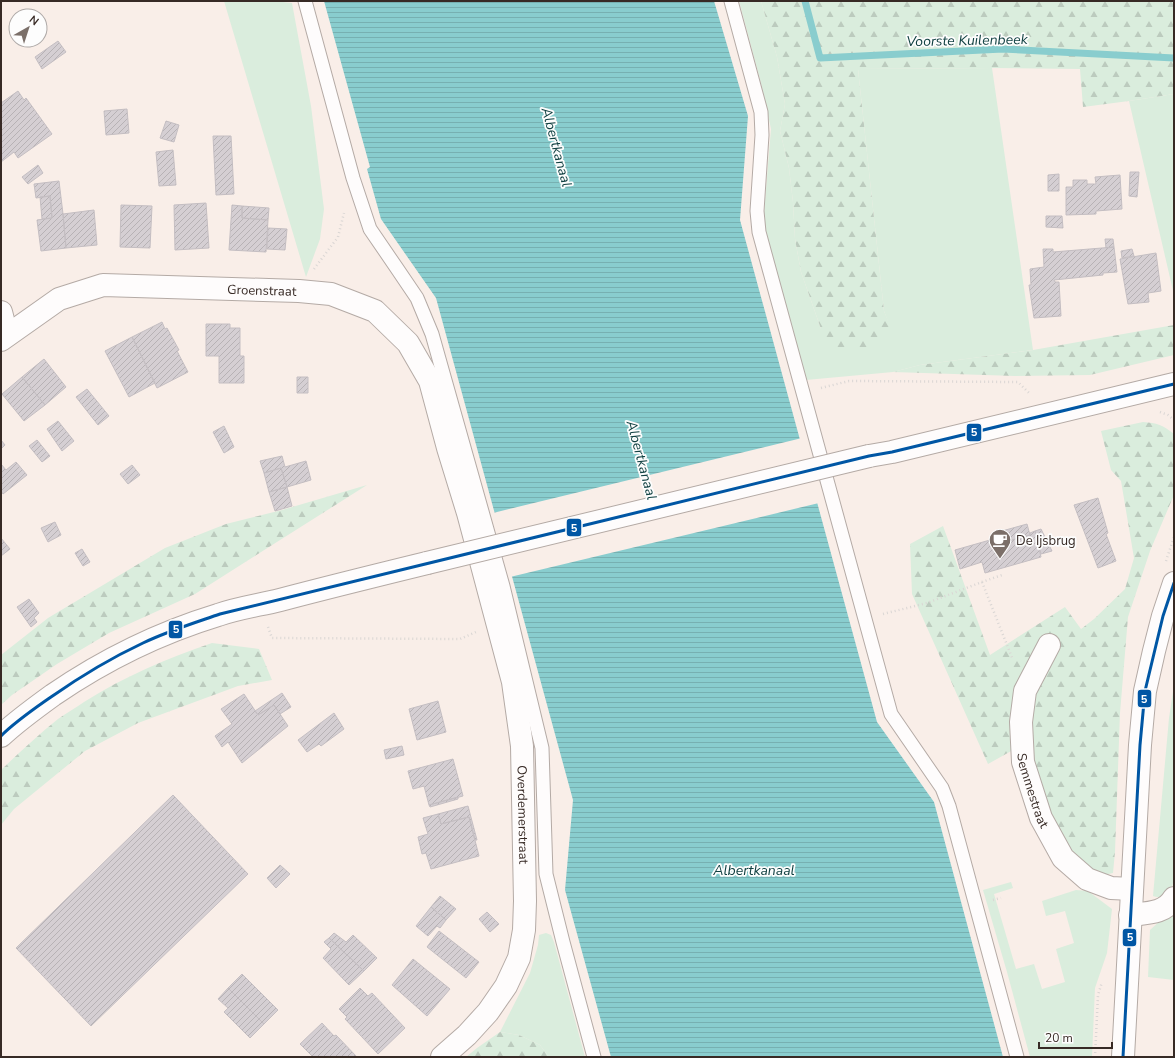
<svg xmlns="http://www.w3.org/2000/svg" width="1175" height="1058" font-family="'Nunito Sans',sans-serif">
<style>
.grass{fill:#daeddd}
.forest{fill:url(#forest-firs)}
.water{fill:url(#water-rules)}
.pier{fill:#f9eee8}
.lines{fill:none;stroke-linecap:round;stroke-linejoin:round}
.stream{stroke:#89cdce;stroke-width:7}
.building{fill:url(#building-hatch);stroke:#c4bec2}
.service-casing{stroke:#b4aaa5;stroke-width:15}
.minor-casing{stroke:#b4aaa5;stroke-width:24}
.path{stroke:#dad6d4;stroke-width:2.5;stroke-dasharray:1 3;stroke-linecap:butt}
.service{stroke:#fefcfc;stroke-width:13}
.minor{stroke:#fefcfc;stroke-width:22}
.minor-bridge-casing{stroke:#b4aaa5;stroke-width:24;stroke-linecap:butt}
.minor-bridge{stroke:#fefcfc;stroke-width:22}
.bus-1-casing{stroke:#fdfdfd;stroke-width:6}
.bus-1{stroke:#0056a4;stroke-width:3}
.labels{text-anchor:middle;stroke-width:3.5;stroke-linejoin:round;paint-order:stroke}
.street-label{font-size:13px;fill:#372a25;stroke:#fdfdfd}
.poi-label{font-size:13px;fill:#372a25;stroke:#fdfdfd;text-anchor:start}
.water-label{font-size:14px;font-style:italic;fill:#114142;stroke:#fdfdfd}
.line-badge{stroke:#fdfdfd;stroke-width:1.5}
.badge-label{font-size:11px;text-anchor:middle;font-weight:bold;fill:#fff}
</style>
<defs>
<pattern id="forest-firs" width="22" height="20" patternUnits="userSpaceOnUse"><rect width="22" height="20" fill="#daeddd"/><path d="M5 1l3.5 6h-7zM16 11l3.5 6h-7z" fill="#bccbbe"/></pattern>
<pattern id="water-rules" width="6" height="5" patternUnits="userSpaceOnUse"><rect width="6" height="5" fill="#89cdce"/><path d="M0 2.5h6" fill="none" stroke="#77b0b1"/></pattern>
<pattern id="building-hatch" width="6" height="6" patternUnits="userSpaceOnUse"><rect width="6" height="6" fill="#d5cfd3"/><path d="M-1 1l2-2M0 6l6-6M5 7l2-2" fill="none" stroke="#b7b2b5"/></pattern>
</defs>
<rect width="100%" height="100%" fill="#f9eee8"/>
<path class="grass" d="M224,1h50l18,2 19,103 13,103 -4,30 -14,38z
M739,1h22l16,56 8,47 -5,27 9,37 4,34 2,37 6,33 20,57 71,4 -8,-22 -26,-242 134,-1 41,282 -113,15 -27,7 -87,8 -43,-155 8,-96 -9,-42z
M1174,94v201l-45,-194z
M1174,685v192c-1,3 -1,9 -3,13 -4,5 -12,9 -18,6l16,-178z
M1011,882l2,6 -19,6 22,75 18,-5 8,25 23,-7 -9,-33 18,-6 -9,-32 -19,5 -4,-15 34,-11 12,1 24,18 -5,44 -12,35 -3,69h-62l-23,-85 -24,-82z
M1174,914v66l-26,-3 2,-47 11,-10z
M546,933l5,2 3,7 31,115h-36l-9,-12 -21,-10 -19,-3 30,-59 8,-28 1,-10z"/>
<path class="forest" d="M761,1h413v93l-45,7 -46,6 -3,-38 -88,-1 -134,1 26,242 9,22 -20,13 -23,5 -17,-2 -12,-20 -20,-57 -6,-33 -2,-37 -4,-34 -9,-37 5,-27 -8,-47z
M1174,325v30l-84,20 -75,1 -122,-4 27,-7 113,-15z
M1143,422c14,1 20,3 31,12v61l-24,56 -22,66 -8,96 -5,139 -2,21 -9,2 -11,-2 -28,-25 -29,-69 -7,-38 -41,23 -76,-170 -2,-50 33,-18 47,129 75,-48 16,22 13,-10 31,-30 9,-31 -13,-77 -10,-11 -10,-39z
M367,485l-172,109 -86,39 -52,31 -45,31 -11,10v-50l47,-37 117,-70 61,-24 56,-14z
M212,643l47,6 13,31 -34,6 -100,37 -53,28 -71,58 -13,16v-55c19,-18 37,-35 57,-51 8,-6 18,-11 26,-17 41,-26 82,-43 128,-59z
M500,1032l19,3 21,10 9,12h-83l11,-9z"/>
<path class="water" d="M324,1h390l34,115 -8,104 137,502 57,80 69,255h-392l-46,-167 8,-90 -137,-502 -55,-79 -14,-50 3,-2z"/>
<path class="pier" d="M802,438l17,65 -309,74 -17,-64z"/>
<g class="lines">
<path class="stream" d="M805,1l15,57 183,-9 171,9"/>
</g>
<path class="building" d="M58,41l8,11 -24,17 -7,-12z
M18,91l6,9 2,-2 26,36 -34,24 -4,-6 -13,10v-59z
M127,109l2,24 -23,2 -2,-24z
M166,121l13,4 -5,17 -14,-4z
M213,136h18l3,58 -18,1z
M173,150l3,35 -17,1 -3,-34z
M38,165l5,8 -15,11 -6,-7z
M1130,172h9l-2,25 -8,-1z
M1059,174v17h-11v-16z
M1120,175l2,34 -26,2v3l-30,1v-28h7v-7h14v4h9l-1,-7z
M59,181l4,33 3,34 -25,3 -4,-31 15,-2 -2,-22 -14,2 -2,-14z
M50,196l2,22 -10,1 -2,-22z
M206,203l3,45 -34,2 -1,-45z
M121,205l31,1 -2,42 -30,-1z
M232,205l10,1v12l26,2 -2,32 -37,-2z
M242,206l27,2 -1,12 -26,-2z
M94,210l3,35 -31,3 -3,-34z
M1046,216h16l1,12 -17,-1z
M268,228l19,1 -2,21 -18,-1z
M1105,239h8l1,8 -8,1z
M1114,247l3,25 -14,1v2l-49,5 1,2h4l2,34 -27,2 -5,-33h2l-1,-16 14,-2 -1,-18h10v3z
M1132,249l2,7 -12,2 -1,-7z
M1156,253l5,38 -13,2 1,9 -21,2 -8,-45z
M162,322l3,7 2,-1 12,22 -2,1 11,21 -31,16 -25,-51z
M206,324h24v4h10v28h4v27h-25v-27h-13z
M132,337l23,46 -26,14 -24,-46z
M44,359l22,28 -21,18 -23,-28z
M22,377l23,28 -21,16 -22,-27z
M297,377h11v16h-11z
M87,389l22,27 -11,9 -22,-28z
M58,421l16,20 -12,10 -15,-22z
M224,426l10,21 -10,6 -11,-21z
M1,440l4,5 -4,4z
M37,440l13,16 -8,6 -13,-16z
M282,456l3,11 21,-6 5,19 -24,7 -6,-19 -17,5 -4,-12z
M16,462l11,13 -24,19 -2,-3v-27l5,6z
M132,465l8,10 -12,9 -8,-10z
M281,468l6,19 -18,5 -5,-19z
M287,487l5,19 -17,5 -6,-19z
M1098,498l10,35 -2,1 10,27 -18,7 -24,-63z
M55,522l6,13 -13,7 -7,-14z
M1027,524l3,11 -25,7 -3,-11z
M1041,529l11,22 -11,3 -6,-23z
M1035,531l6,26 -56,16 -3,-11 -22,7 -5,-19 35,-10 2,6 38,-11v-2z
M1,538l9,11 -9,7z
M82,549l8,13 -7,4 -8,-13z
M29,599l10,14 -5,5 3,4 -6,5 -14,-20z
M282,693l9,14 -11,7 -6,-9 -16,10 -3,-4z
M244,694l14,21 16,-10 14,21 -46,37 -14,-21 -6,5 -7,-11 17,-12 -11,-15z
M438,701l8,31 -29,8 -8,-31z
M334,713l10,16 -23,17 -2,-2 -12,8 -9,-12z
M402,746l2,9 -18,4 -2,-9z
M453,759l10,37 -34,9 -5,-19 -11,3 -5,-18z
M173,795l75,79 -157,152 -75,-78z
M458,797v2l-28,8 -1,-2z
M468,806l9,34h-2l-6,-23 -28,7 -3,-10z
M438,814l3,10 28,-7 10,39 -48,13 -5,-16 -4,1 -4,-17 10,-3 -5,-16z
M280,865l10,9 -14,14 -9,-10z
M440,896l16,13 -10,11 -15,-13z
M431,907l15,13 -6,8 -3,-2 -9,10 -12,-10z
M487,912l12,12 -9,8 -11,-13z
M439,931l40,31 -13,16 -39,-31z
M334,933l12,9 7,-7 24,23 -13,13 -35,-33z
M329,938l35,33 -15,14 -26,-27 8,-9 -7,-7z
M413,959l37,30 -23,27 -35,-31z
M242,974l36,36 -14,14 -36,-36z
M228,988l36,36 -14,14 -26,-26 4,-4 -10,-9z
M360,988l8,8 4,-3 33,35 -27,26 -33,-35 2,-2 -8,-8z
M322,1023l12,13 2,-1 21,22h-44l-13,-13z"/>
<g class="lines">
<g class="service-casing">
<path id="service" d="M305,1l48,177 17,51 26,38 21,31 15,36 71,252 39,162 4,126 17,68 31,115
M731,1l30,111 1,23 -5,76 2,21 132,482 51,74 7,18 68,251"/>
</g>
<g class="minor-casing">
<g id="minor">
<path d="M1,312l6,23"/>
<path id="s1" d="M1,340l58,-41 44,-14 196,6 32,3 44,17 33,32 22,38 18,67 20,65 45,169 9,64 3,155 -1,29 -5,28 -13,28 -18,26 -21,23 -25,22"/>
<path d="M869,456l23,-4 282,-68"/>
<path id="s2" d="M1049,645l-24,46 -4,31 2,40 18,56 22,40 24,21 24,9 21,1"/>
<path d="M1,736c16,-15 34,-28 52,-41 51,-35 106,-62 165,-80 20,-7 42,-10 62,-15 49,-13 98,-25 147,-37"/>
<path d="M1130,915c16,-2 35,-1 44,-17"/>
<path d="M1123,1057l17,-312 5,-54 9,-40 9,-35 11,-33"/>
</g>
</g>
<path class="path" d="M314,269l24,-32 6,-24
M821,388l28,-7 169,1 12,12
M1160,412l8,3 6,5
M1166,561l8,-24
M982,582l31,78
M883,614l44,-11 55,-21 20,-7
M268,627l4,11 188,1 16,-7
M993,900l8,-2
M1095,1057l3,-62 4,-13"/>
<use href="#service" class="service"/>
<use href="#minor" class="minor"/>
<g class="minor-bridge-casing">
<path id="minor-bridge" d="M427,563l442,-107"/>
</g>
<use href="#minor-bridge" class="minor-bridge"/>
<g class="bus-1-casing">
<path id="bus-1" d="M1,736c15,-15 33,-27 50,-39 30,-21 60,-39 92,-54 25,-12 51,-20 77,-29l649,-158 23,-4 282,-68
M1123,1057l17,-312 5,-54 18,-75 11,-33"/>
</g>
<use href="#bus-1" class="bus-1"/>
</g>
<defs>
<g id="cafe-pin" transform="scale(1.15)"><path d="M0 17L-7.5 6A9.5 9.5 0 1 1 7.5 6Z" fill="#7b6f69" stroke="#fdfdfd"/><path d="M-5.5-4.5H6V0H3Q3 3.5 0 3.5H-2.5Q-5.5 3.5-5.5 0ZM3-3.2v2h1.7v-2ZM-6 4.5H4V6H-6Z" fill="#fff"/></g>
</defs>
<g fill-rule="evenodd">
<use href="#cafe-pin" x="1000" y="540"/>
</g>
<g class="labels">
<g class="street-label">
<text dy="5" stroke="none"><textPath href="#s1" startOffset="276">Groenstraat</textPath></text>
<text dy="5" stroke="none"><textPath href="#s2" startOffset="153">Semmestraat</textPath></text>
<text dy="5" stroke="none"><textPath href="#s1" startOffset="928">Overdemerstraat</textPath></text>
</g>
<g class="poi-label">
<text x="1016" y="545">De Ijsbrug</text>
</g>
<g class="water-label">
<text transform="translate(967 40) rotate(-1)" y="5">Voorste Kuilenbeek</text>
<text transform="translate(557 147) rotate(75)" y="5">Albertkanaal</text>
<text transform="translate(642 460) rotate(75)" y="5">Albertkanaal</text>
<text x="754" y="875">Albertkanaal</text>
</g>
</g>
<g class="line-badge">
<rect x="966" y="423" width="16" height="19" rx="4" fill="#0056a4"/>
<rect x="566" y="518" width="16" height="19" rx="4" fill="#0056a4"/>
<rect x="168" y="620" width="15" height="19" rx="4" fill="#0056a4"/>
<rect x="1137" y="689" width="15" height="19" rx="4" fill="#0056a4"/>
<rect x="1122" y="928" width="15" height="19" rx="4" fill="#0056a4"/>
</g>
<g class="badge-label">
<text x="974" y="436">5</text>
<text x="574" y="532">5</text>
<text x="176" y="633">5</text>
<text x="1144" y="703">5</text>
<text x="1130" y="941">5</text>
</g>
<rect width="1175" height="1058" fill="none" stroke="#372a25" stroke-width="4"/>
<g transform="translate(28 28) rotate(39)"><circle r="19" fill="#fdfdfd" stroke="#aea9a7"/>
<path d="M0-3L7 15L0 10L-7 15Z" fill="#7b6f69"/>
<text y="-6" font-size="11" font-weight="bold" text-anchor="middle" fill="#372a25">N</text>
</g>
<path d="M1039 1042v6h73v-6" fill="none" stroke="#372a25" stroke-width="2"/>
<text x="1045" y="1042" font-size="12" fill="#372a25" stroke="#fdfdfd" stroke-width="3" paint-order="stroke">20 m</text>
</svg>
